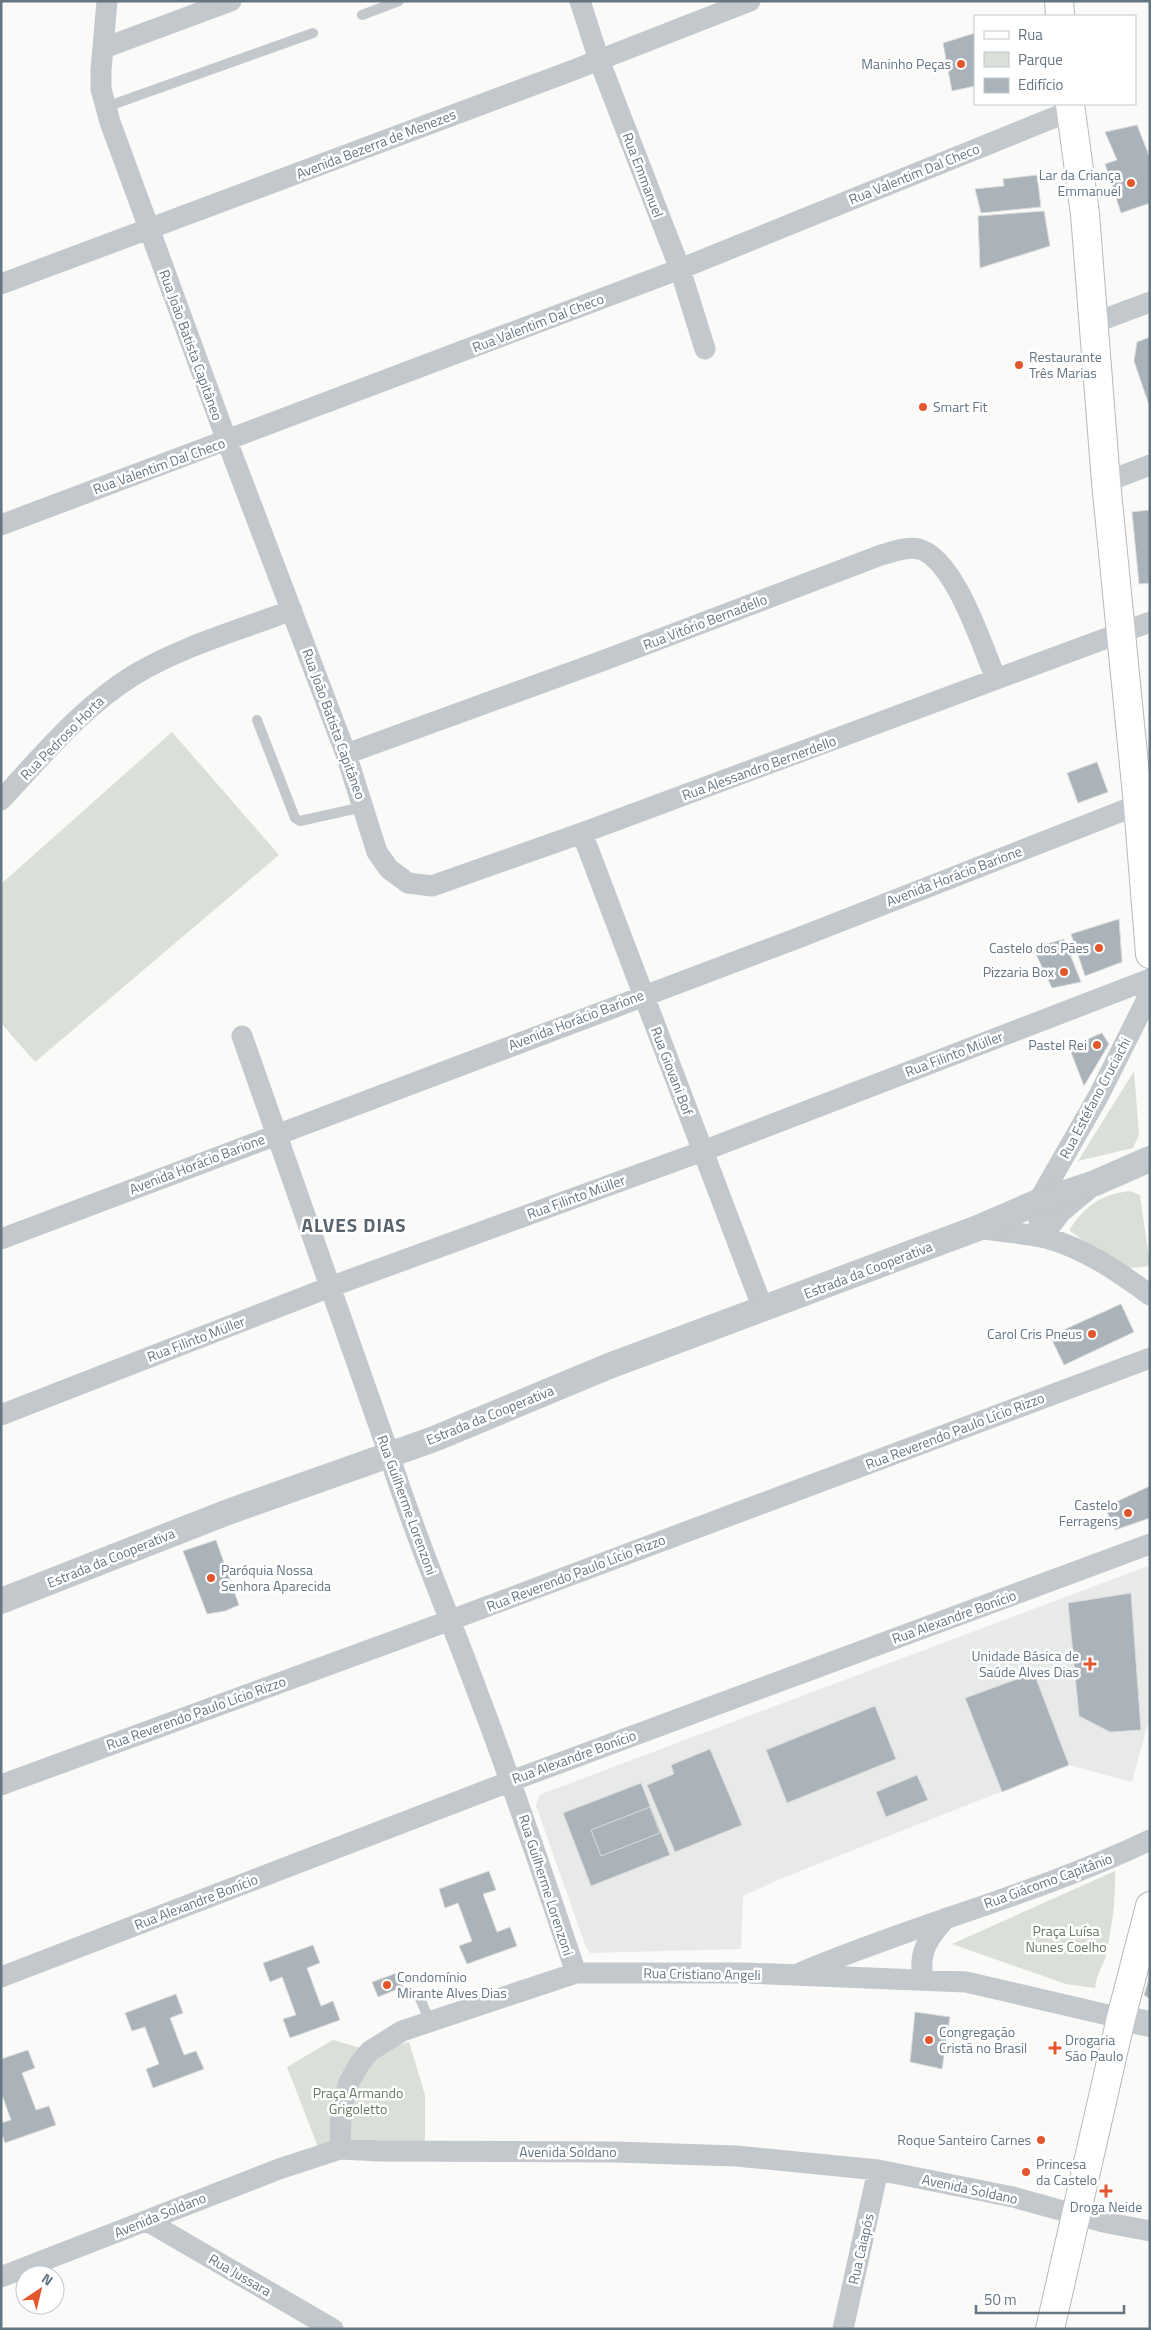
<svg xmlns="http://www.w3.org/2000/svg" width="1151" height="2330" font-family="'Titillium Web',sans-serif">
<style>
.built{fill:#e8e9e9}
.green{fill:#dadfd7}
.building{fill:#aab3b9;stroke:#dcdcda}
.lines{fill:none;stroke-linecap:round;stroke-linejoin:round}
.primary-casing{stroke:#b5babe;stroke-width:30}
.service{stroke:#c3c8cc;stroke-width:10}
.minor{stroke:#c3c8cc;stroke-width:21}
.tertiary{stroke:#c3c8cc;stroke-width:26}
.primary{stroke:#fff;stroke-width:28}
.poi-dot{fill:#e4572e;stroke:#fff;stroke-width:2}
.labels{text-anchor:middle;stroke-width:5;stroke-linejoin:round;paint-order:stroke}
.poi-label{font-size:14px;fill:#657683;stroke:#fff;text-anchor:end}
.street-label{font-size:14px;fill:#657683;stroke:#fff}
.park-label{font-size:14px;fill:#687a64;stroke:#fff}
.district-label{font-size:19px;font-weight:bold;letter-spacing:1px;fill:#57646e;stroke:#fff}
</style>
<rect width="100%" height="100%" fill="#fafaf8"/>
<path class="built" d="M1145,1567l5,1v148l-18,66 -63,-17 -289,114 -37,17 -2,53 -151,4 -4,-6 -50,-141 3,-11z"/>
<path class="green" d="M172,732l107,123 -244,207 -34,-39v-139z
M1134,1071l5,64 -6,13 -55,13z
M1129,1191l11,4 10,71 -29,3 -52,-39c18,-25 29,-34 60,-39z
M1115,1871c1,28 -3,56 -9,83 -2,12 -9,18 -11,34l-29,-4 -114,-40z
M333,2040l41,12 35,-10 16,53v61l-104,-1 -34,-88z"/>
<path class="building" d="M975,33v53l-23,5 -9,-48z
M1137,125l13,33v45l-29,10 -16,-49 12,-4 -12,-28z
M1037,175l4,32 -60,6 -6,-24 29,-3 -1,-7z
M1044,211l6,35 -70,22 -2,-52z
M1150,337v71l-16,-47 3,-19z
M1150,510v73l-11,1 -7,-72z
M1097,762l11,30 -30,11 -11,-30z
M1119,919l3,43 -37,14 -14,-42z
M1064,939l17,43 -29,6 -19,-40z
M1102,1033l7,11 -25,42 -15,-39z
M1121,1304l13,28 -70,33 -14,-29z
M1150,1486v32l-35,12 -10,-23z
M216,1540l23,65 -14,6 -18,3 -24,-63z
M1131,1593l10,137 -31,2 -31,-16 -11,-113z
M1034,1673l35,92 -67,27 -37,-94z
M875,1706l21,53 -109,44 -21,-53z
M710,1749l32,76 -67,27 -28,-67 27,-11 -3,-9z
M917,1775l11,25 -42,17 -10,-25z
M641,1783l29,72 -79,31 -28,-73z
M650,1807l10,26 -59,23 -10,-26z
M489,1871l7,19 -13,4 14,38 13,-5 7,19 -50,18 -8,-18 13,-5 -14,-38 -13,5 -6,-19z
M313,1945l7,18 -13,5 14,38 12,-5 7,19 -50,18 -7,-19 13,-4 -14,-38 -12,5 -7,-19z
M397,1973l6,14 -25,10 -6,-15z
M1150,1975v24l-6,-4z
M176,1994l7,19 -13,5 14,37 12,-4 8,18 -51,19 -7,-19 13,-5 -14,-37 -13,4 -7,-18z
M915,2012l35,5 -8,52 -32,-7z
M28,2050l7,18 -13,5 14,37 13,-4 7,19 -51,18 -4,-11v-9l10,-3 -10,-28v-33z"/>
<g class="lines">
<g class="primary-casing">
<path id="primary" d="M1059,1l1,15
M1070,104l15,110 21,268 32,323 12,149
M1050,2329l71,-311 29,-112"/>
</g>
<path class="service" d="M362,15l37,-14
M106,107l207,-74
M257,720l38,98 5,3 63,-14
M419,1996l11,26"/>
<path class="minor" d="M107,1l-6,69v19l9,33 117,319 119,313 31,98 12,17 19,14 24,3 150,-53 568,-211
M580,1l19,59 81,209 25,80
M104,48l127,-47
M1,284l570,-213 179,-70
M1094,323l56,-21
M1106,482l44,-17
M1,525l679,-256 390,-158
M346,754l256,-93 279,-106c12,-3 25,-9 38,-6 36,10 63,97 77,130
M1,800c41,-44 81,-93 133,-125 48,-29 106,-45 158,-65
M582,833l181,476
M242,1036l147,418c25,81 59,158 88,237 36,93 67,187 99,282
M978,1228c22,4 46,5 68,10 38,10 73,34 104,57
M1044,1234l17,-22 29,-24
M1046,1238l-7,-16 -1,-20 61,-107 51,-102
M1,1239l797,-301 352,-138
M1,1415l329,-128 373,-136 447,-172
M1,1785l450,-165 699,-262
M800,1973c115,-49 237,-79 350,-133
M1,1977l510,-196 639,-237
M923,1979c-5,-27 5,-41 23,-61
M340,2149l1,-39 8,-28 11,-19 10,-12 32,-20 174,-58h171l219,9 155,36
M147,2221l186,108
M1,2277l278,-108 61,-20 40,2 235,1 121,4 142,14 135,27 90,25 47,9
M843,2329l35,-159"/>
<path class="tertiary" d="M1,1601l227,-89 206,-73 175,-73 369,-138 60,-26 57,-19 55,-24
M1121,2018l29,6"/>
<use href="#primary" class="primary"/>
</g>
<g class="poi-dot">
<circle cx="961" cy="64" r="5"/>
<circle cx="1131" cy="183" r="5"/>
<circle cx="1019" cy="365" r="5"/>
<circle cx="923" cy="407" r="5"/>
<circle cx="1099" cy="948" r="5"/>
<circle cx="1064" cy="972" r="5"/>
<circle cx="1097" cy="1045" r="5"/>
<circle cx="1092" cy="1334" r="5"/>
<circle cx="1128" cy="1513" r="5"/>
<circle cx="211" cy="1578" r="5"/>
<path d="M1087.5 1656.5h5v5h5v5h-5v5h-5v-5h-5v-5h5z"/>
<circle cx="387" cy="1985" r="5"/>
<circle cx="929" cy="2040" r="5"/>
<path d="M1052.5 2040.5h5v5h5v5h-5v5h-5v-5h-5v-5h5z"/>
<circle cx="1041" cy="2140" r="5"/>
<circle cx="1026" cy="2172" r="5"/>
<path d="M1103.5 2183.5h5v5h5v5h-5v5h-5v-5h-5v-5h5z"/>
</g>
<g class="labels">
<g class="poi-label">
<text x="951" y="69">Maninho Peças</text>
<text x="1121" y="180">Lar da Criança<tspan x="1121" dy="16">Emmanuel</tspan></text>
<text x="1029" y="362" text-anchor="start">Restaurante<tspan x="1029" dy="16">Três Marias</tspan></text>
<text x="933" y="412" text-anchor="start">Smart Fit</text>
<text x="1089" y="953">Castelo dos Pães</text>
<text x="1054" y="977">Pizzaria Box</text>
<text x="1087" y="1050">Pastel Rei</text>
<text x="1082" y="1339">Carol Cris Pneus</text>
<text x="1118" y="1510">Castelo<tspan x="1118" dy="16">Ferragens</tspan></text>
<text x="221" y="1575" text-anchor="start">Paróquia Nossa<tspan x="221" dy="16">Senhora Aparecida</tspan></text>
<text x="1079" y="1661">Unidade Básica de<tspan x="1079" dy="16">Saúde Alves Dias</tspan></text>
<text x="397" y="1982" text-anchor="start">Condomínio<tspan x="397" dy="16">Mirante Alves Dias</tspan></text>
<text x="939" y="2037" text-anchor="start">Congregação<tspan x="939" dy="16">Cristã no Brasil</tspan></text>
<text x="1065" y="2045" text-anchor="start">Drogaria<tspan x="1065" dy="16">São Paulo</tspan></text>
<text x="1031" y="2145">Roque Santeiro Carnes</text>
<text x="1036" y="2169" text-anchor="start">Princesa<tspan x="1036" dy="16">da Castelo</tspan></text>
<text x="1106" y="2212" text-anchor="middle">Droga Neide</text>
</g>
<g class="street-label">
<text transform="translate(376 144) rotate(-21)" y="5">Avenida Bezerra de Menezes</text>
<text transform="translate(914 174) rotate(-22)" y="5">Rua Valentim Dal Checo</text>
<text transform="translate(643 175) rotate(69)" y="5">Rua Emmanuel</text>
<text transform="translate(538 323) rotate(-21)" y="5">Rua Valentim Dal Checo</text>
<text transform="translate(191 345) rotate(70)" y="5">Rua João Batista Capitâneo</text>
<text transform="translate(159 466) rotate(-20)" y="5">Rua Valentim Dal Checo</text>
<text transform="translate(705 622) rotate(-21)" y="5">Rua Vitório Bernadello</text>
<text transform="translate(334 724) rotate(70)" y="5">Rua João Batista Capitâneo</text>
<text transform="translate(62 738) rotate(-45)" y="5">Rua Pedroso Horta</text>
<text transform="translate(759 768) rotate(-20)" y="5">Rua Alessandro Bernerdello</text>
<text transform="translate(954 876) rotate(-21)" y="5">Avenida Horácio Barione</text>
<text transform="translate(576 1020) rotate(-21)" y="5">Avenida Horácio Barione</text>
<text transform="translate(954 1054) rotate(-21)" y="5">Rua Filinto Müller</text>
<text transform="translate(672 1071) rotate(69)" y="5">Rua Giovani Bof</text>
<text transform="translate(1095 1098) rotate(-62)" y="5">Rua Estéfano Cruciachi</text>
<text transform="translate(197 1164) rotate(-21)" y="5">Avenida Horácio Barione</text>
<text transform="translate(576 1197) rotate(-20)" y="5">Rua Filinto Müller</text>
<text transform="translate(868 1270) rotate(-21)" y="5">Estrada da Cooperativa</text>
<text transform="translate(196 1339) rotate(-21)" y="5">Rua Filinto Müller</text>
<text transform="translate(490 1415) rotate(-22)" y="5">Estrada da Cooperativa</text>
<text transform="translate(955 1431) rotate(-21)" y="5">Rua Reverendo Paulo Lício Rizzo</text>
<text transform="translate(407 1505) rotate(70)" y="5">Rua Guilherme Lorenzoni</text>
<text transform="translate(111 1558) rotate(-22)" y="5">Estrada da Cooperativa</text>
<text transform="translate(576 1573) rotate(-21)" y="5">Rua Reverendo Paulo Lício Rizzo</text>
<text transform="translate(954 1617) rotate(-20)" y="5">Rua Alexandre Bonício</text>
<text transform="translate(196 1713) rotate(-20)" y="5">Rua Reverendo Paulo Lício Rizzo</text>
<text transform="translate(574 1757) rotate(-20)" y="5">Rua Alexandre Bonício</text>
<text transform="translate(1048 1881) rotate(-20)" y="5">Rua Giácomo Capitânio</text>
<text transform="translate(546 1885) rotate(72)" y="5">Rua Guilherme Lorenzoni</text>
<text transform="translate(196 1902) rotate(-21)" y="5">Rua Alexandre Bonício</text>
<text transform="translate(702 1974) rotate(1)" y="5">Rua Cristiano Angeli</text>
<text x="568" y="2157">Avenida Soldano</text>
<text transform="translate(970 2189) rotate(12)" y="5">Avenida Soldano</text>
<text transform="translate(160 2215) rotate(-22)" y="5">Avenida Soldano</text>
<text transform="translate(861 2249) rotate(-77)" y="5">Rua Caiapós</text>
<text transform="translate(240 2275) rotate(30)" y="5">Rua Jussara</text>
</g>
<g class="park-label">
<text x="1066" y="1936">Praça Luísa<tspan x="1066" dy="16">Nunes Coelho</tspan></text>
<text x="358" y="2098">Praça Armando<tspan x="358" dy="16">Grigoletto</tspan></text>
</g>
<g class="district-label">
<text x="354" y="1232">ALVES DIAS</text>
</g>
</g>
<rect width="1151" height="2330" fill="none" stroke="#657683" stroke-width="5"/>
<rect x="974" y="15" width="162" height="90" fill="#ffffff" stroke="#c1c8cd"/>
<rect x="984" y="31" width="25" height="8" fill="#ffffff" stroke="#c1c8cd"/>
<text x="1018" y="40" font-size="15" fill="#657683">Rua</text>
<rect x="984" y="52" width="25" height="15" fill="#dadfd7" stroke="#c1c8cd"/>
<text x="1018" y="65" font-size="15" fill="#657683">Parque</text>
<rect x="984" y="78" width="25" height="15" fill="#aab3b9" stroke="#c1c8cd"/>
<text x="1018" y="90" font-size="15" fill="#657683">Edifício</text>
<g transform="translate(40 2290) rotate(35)"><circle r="24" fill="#ffffff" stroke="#c1c8cd"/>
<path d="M0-4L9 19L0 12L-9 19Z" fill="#e4572e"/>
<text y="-8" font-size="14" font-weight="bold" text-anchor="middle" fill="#657683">N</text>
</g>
<path d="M976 2305v8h148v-8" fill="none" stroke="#657683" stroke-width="2.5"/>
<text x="984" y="2305" font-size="15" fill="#657683" stroke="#ffffff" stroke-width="4" paint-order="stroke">50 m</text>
</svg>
